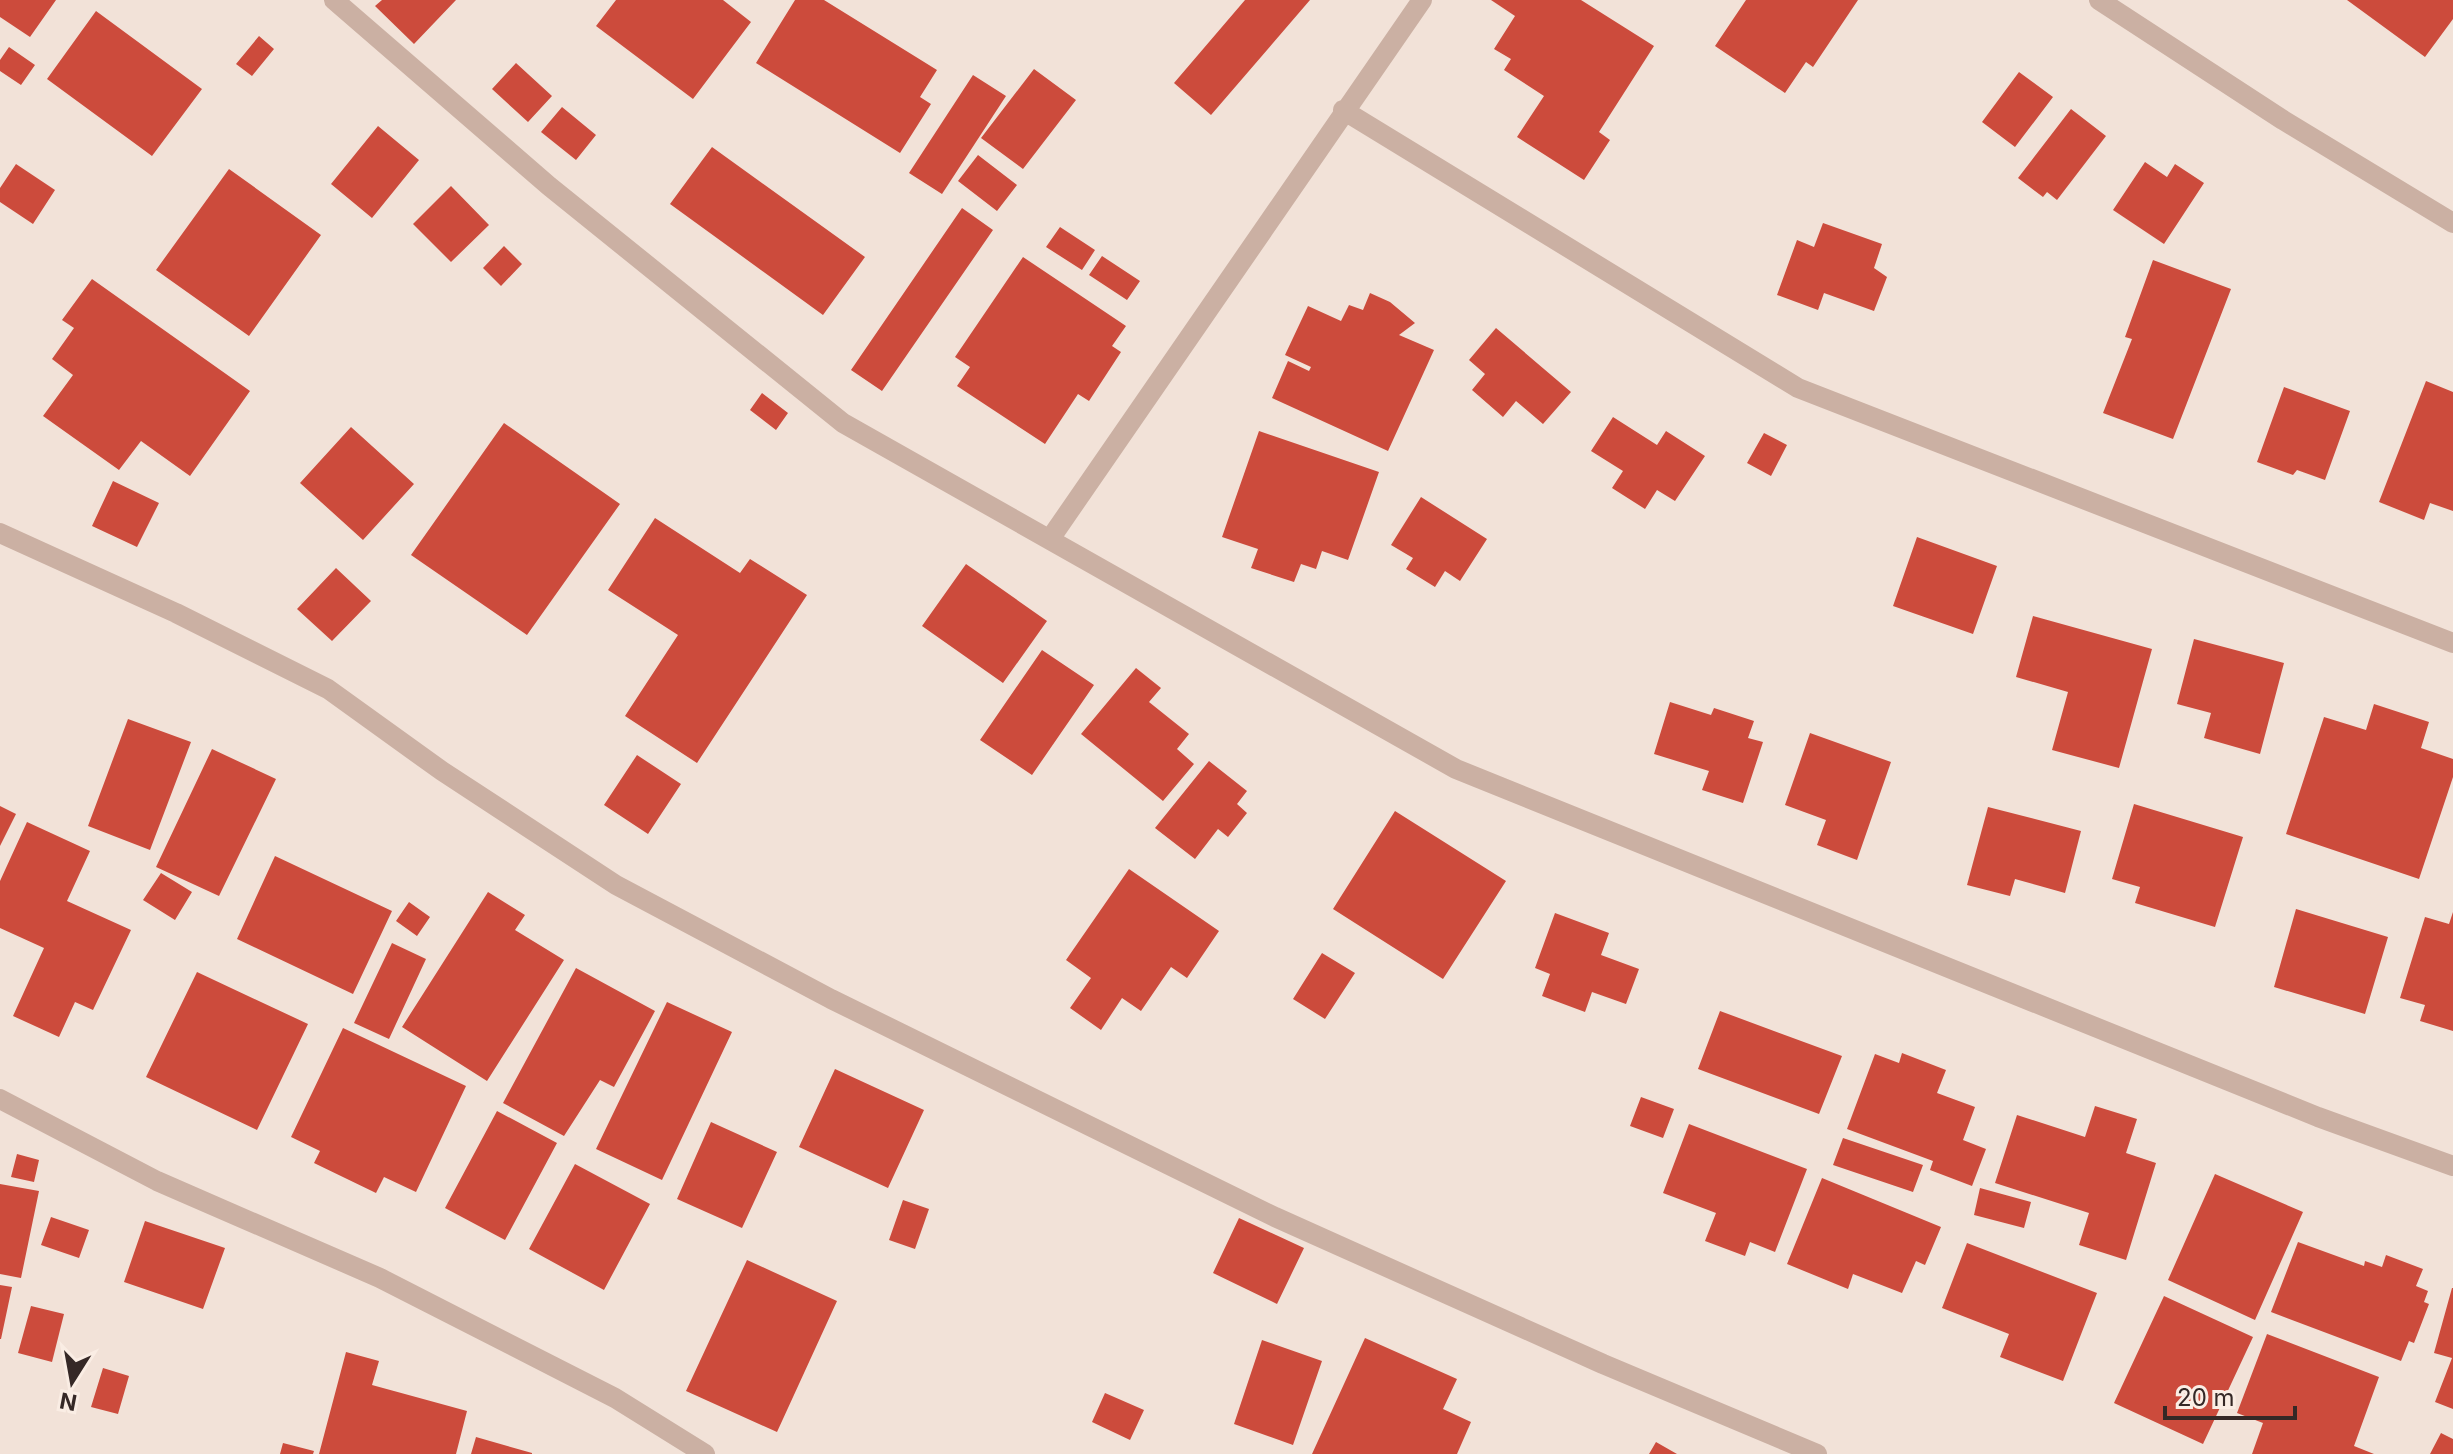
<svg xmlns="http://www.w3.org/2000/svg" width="2453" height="1454" font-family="Inter,sans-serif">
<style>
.building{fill:#cc4b3c}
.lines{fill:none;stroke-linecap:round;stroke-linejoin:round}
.minor{stroke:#cbb0a3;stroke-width:20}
</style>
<rect width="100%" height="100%" fill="#f2e2d8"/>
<path class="building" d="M0,0h56l-26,37 -30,-20z
M382,0h74l-42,44 -39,-38z
M616,0h107l28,22 -58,77 -97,-73z
M795,0h29l113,70 -17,27 11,7 -31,49 -144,-90z
M1245,0h65l-99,115 -37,-32z
M1491,0h90l73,46 -55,86 11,8 -26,40 -67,-43 27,-41 -40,-26 7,-11 -17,-10 21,-33z
M1746,0h112l-45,67 -7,-5 -21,31 -70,-47z
M2347,0h106v19l-28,38z
M96,11l106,78 -50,67 -105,-77z
M259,36l15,13 -22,27 -16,-12z
M9,47l26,18 -14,20 -21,-14v-11z
M516,63l36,33 -24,26 -36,-33z
M1034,69l42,31 -53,69 -42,-31z
M2019,72l34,25 -38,50 -33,-25z
M973,75l33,21 -64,98 -33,-21z
M562,107l34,28 -20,25 -35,-28z
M2071,109l35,27 -49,64 -10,-8 -4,5 -25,-19z
M378,126l41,34 -47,58 -41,-34z
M712,147l153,110 -42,58 -153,-111z
M978,155l39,30 -20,26 -39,-30z
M2145,162l22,15 8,-13 29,19 -40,61 -51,-34z
M16,164l39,26 -22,34 -33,-22v-14z
M229,169l92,66 -72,101 -93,-66z
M451,186l38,39 -38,37 -38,-38z
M962,208l31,22 -111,161 -31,-21z
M1823,223l59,21 -8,24 13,9 -13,34 -50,-18 -6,17 -41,-15 20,-55 17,7z
M1060,227l35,23 -13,20 -36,-23z
M504,246l18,18 -21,22 -18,-18z
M1102,256l38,25 -13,19 -38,-25z
M1023,257l103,69 -14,20 9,6 -32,49 -11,-7 -33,50 -88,-58 13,-19 -15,-10z
M2153,260l78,29 -58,150 -70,-26 29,-74 -7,-2z
M92,279l158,112 -60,85 -49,-35 -22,29 -76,-54 30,-41 -21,-16 22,-31 -12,-8z
M1370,293l20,9 25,21 -16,12 35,15 -46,101 -116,-53 16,-37 21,10 2,-4 -26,-12 23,-49 33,15 8,-16 14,5z
M1496,328l75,64 -28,32 -27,-23 -13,16 -31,-27 13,-16 -16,-14z
M2426,381l27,11v119l-23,-8 -6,17 -45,-18z
M2284,387l66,24 -25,69 -28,-10 -4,5 -36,-13z
M762,393l26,20 -12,17 -26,-20z
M1613,417l44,28 9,-14 39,25 -30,45 -18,-11 -12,19 -33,-21 11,-17 -32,-20z
M504,423l116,81 -93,131 -116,-80z
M351,427l63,57 -51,56 -63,-57z
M1259,431l120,41 -31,88 -26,-9 -6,18 -15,-5 -7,18 -43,-14 7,-19 -36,-12z
M1764,433l23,12 -16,31 -24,-13z
M113,481l46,22 -22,44 -45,-21z
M1421,497l66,42 -27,42 -15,-10 -10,16 -29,-18 7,-11 -22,-13z
M655,518l85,55 10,-14 57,36 -110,168 -72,-47 53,-81 -70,-45z
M1917,537l80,29 -24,68 -80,-28z
M966,564l81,57 -44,62 -81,-57z
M336,568l35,33 -39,40 -35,-32z
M2033,616l119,33 -33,119 -67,-18 16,-58 -52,-15z
M2194,639l90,24 -24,91 -56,-16 7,-25 -34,-9z
M1042,650l52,35 -62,90 -52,-35z
M1136,668l25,20 -12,14 40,32 -12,15 17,15 -31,37 -82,-67z
M1670,702l41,13 3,-7 40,13 -6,17 15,4 -20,61 -41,-13 7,-19 -55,-17z
M2374,704l55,18 -8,26 32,11v18l-34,102 -133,-45 38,-117 42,13z
M128,719l63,23 -41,108 -62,-24z
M1810,733l81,29 -34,98 -40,-15 9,-25 -41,-15z
M212,749l64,30 -57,117 -63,-29z
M637,755l44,29 -33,50 -44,-29z
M1209,761l38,30 -10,13 10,9 -19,24 -10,-8 -23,30 -40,-31z
M2134,804l109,33 -28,90 -80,-24 5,-16 -28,-8z
M0,806l16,8 -16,32z
M1988,807l93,24 -16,62 -50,-14 -5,17 -43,-11z
M1395,811l111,70 -63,98 -110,-70z
M27,822l63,29 -23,50 64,29 -38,80 -18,-8 -16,35 -46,-21 31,-68 -44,-20v-47z
M275,856l117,55 -39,83 -116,-55z
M1129,869l90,62 -32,47 -16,-11 -30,44 -19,-13 -21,32 -31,-22 21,-30 -25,-18z
M161,873l31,19 -17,28 -32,-20z
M488,892l37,23 -10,15 49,30 -77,121 -85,-54z
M409,902l21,15 -13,19 -21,-15z
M2296,909l92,28 -23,77 -91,-27z
M2453,912v119l-33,-10 5,-16 -25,-7 25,-81 24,7z
M1555,913l54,20 -8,22 38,14 -13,35 -34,-12 -7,20 -43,-16 8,-22 -15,-6z
M392,943l34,16 -37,80 -35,-16z
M1322,953l33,20 -30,46 -32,-20z
M576,968l79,43 -41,76 -14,-7 -36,56 -61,-33z
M197,972l111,52 -51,106 -111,-53z
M667,1002l65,30 -70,148 -66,-31z
M1720,1011l122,45 -23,58 -121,-45z
M343,1028l123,58 -50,106 -32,-15 -8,16 -62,-30 6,-12 -29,-14z
M1902,1053l44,17 -9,23 38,14 -12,33 23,9 -14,37 -42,-16 3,-9 -86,-32 28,-75 24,9z
M835,1069l89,41 -36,78 -89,-41z
M1641,1097l33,12 -11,29 -33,-12z
M2095,1106l42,13 -11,34 30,10 -30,97 -47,-15 10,-32 -94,-30 22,-68 68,22z
M497,1111l60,32 -52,97 -60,-32z
M711,1122l66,30 -35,76 -65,-29z
M1689,1124l118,45 -32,83 -25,-10 -5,14 -40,-15 11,-28 -53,-20z
M1843,1138l80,27 -10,27 -80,-27z
M17,1154l22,6 -5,22 -23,-5z
M575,1164l75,40 -46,86 -75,-41z
M2215,1174l88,38 -48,108 -87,-40z
M1822,1178l119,49 -16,38 -9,-4 -14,32 -49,-19 -5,15 -61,-25z
M0,1184l39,7 -18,87 -21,-4z
M1980,1188l51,14 -7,26 -50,-13z
M903,1200l26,9 -14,40 -26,-9z
M51,1217l38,13 -10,28 -38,-13z
M1239,1218l65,30 -27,56 -64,-31z
M145,1221l80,27 -22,61 -79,-27z
M2298,1242l66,24 1,-5 17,6 4,-12 37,14 -7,17 12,5 -4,11 5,2 -15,39 -5,-2 -8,20 -130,-49z
M1967,1243l130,50 -34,88 -63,-24 9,-23 -67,-26z
M747,1260l90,41 -60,131 -91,-41z
M0,1285l12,2 -11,52h-1z
M2452,1288h1v121l-18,-7 17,-44 -18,-5z
M2164,1296l89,41 -50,107 -89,-41z
M31,1306l33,8 -12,48 -34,-9z
M2267,1334l112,43 -25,69 20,8h-122l11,-31 -26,-10z
M1365,1338l92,41 -14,30 28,13 -14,32h-145z
M1262,1340l60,21 -29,84 -59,-21z
M346,1352l33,9 -7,24 95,26 -11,43h-137z
M103,1368l26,8 -11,38 -27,-7z
M1105,1393l39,17 -14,30 -38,-18z
M2441,1433l12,6v15h-23z
M476,1437l56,16v1h-61z
M1656,1442l21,12h-28z
M283,1443l31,8 -1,3h-33z"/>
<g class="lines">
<path class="minor" d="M334,0l215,186 294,237 613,346 862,348 135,49
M2099,0l184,120 170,103
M1343,110l455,278 655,255
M0,533l176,80 152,76 114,82 174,114 215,114 444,218 328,147 214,90
M1050,539l372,-539
M0,1099l157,82 223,97 235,120 90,56"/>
</g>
<g transform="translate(72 1382) rotate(191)" stroke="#faede4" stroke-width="6" paint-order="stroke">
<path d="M0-6L14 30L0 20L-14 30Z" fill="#352826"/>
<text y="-12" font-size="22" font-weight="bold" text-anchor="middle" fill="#352826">N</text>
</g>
<path d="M2165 1406v12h130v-12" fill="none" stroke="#352826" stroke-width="4"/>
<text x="2177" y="1406" font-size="24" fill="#352826" stroke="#faede4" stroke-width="6" paint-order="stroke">20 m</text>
</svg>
